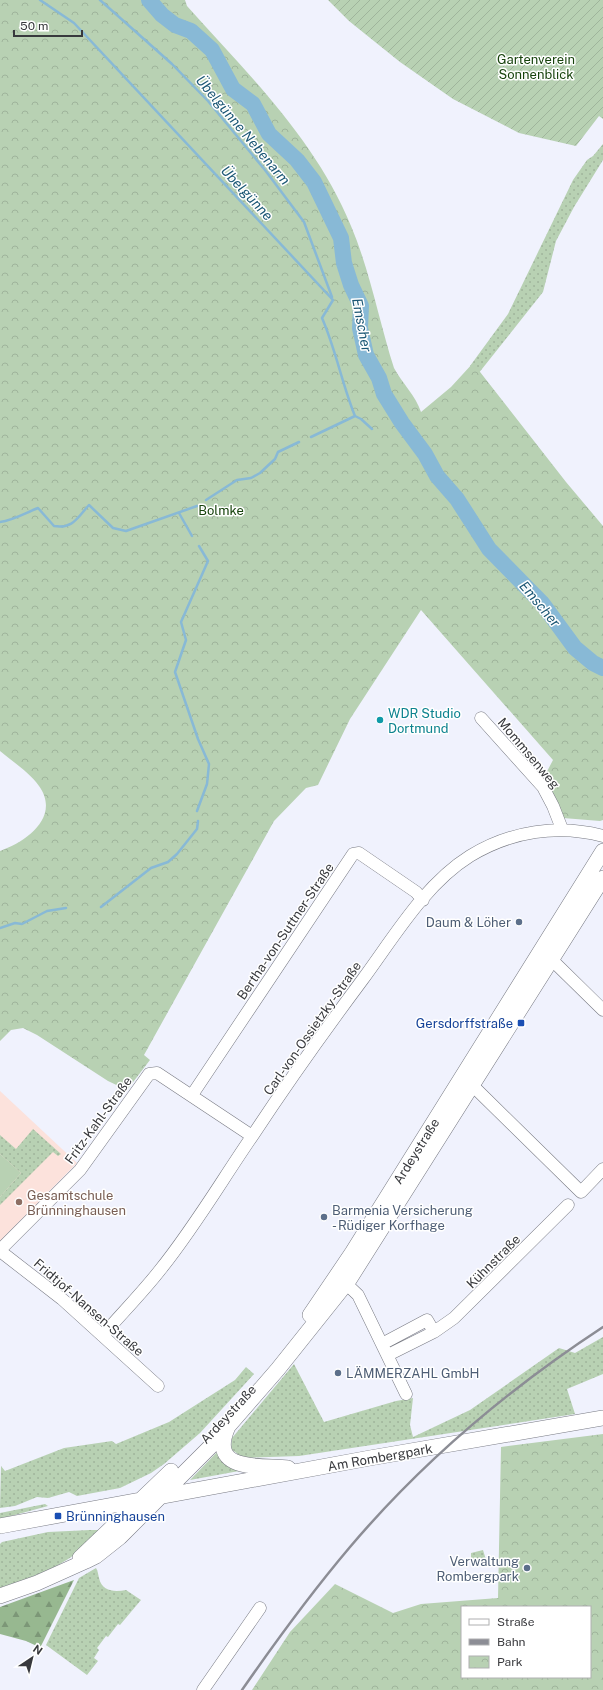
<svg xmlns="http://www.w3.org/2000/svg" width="603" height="1690" font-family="'Public Sans',sans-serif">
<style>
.education{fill:#fce2dc}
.grass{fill:url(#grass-dots)}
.forest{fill:url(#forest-firs)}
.park{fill:url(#park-crowns);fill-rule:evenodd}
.garden{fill:url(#garden-furrows)}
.pitch{fill:#b8d1b3}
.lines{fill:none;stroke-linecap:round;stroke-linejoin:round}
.stream{stroke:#88b9d6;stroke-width:2.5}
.river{stroke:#88b9d6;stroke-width:16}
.minor-casing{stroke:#777982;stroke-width:13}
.major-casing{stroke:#777982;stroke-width:16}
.minor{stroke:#fff;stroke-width:12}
.major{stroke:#fff;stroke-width:15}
.rail{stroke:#8c8d95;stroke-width:2.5}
.culture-dot{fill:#0f9aa8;stroke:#fff;stroke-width:1.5}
.service-dot{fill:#5c6f8a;stroke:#fff;stroke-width:1.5}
.transit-dot{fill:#1a4fb4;stroke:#fff;stroke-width:1.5}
.education-dot{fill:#8d6e63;stroke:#fff;stroke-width:1.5}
.labels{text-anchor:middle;stroke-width:3;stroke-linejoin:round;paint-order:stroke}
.park-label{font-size:13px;fill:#17430c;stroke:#fff}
.culture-label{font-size:13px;fill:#0d838f;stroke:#fff;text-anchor:start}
.street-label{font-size:13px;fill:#38393d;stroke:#fff}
.service-label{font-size:13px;fill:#4e5e75;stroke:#fff;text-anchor:end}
.transit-label{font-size:13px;fill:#164399;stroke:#fff;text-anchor:end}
.education-label{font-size:13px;fill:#785e54;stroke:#fff;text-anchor:start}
.water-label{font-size:14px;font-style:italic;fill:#1b5775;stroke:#fff}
</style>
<defs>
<pattern id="grass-dots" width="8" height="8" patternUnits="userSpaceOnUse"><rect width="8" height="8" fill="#b8d1b3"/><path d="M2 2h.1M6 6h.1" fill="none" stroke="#9fb49b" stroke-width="1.8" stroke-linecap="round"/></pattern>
<pattern id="forest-firs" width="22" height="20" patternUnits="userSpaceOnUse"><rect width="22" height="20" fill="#97b890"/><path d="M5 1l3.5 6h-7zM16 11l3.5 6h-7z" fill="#7c9777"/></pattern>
<pattern id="park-crowns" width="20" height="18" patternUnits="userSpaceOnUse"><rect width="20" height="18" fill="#b8d1b3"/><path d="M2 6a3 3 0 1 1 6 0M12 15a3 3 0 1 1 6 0" fill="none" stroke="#9fb49b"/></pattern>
<pattern id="garden-furrows" width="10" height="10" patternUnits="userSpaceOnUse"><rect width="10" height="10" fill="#b8d1b3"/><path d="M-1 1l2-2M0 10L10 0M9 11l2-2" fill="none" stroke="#9fb49b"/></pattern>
</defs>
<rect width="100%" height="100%" fill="#f0f2fd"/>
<path class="education" d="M0,1091l77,72 -77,78z"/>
<path class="grass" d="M603,144v16l-29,47 -18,34 -13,51 -65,82 -7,-4 -1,-4 38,-52 65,-134 14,-20 6,-4z
M33,1129l28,25 -3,2 -5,-4 -53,53v-8l21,-24 -21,-19v-19l16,14z
M603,1337v37l-36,15 8,25 -276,42 -56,2 -12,-9 1,-11 62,-74 30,58 72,-21 17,-3 -3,27 3,12 57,-27 89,-62 16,5z
M246,1367l8,7 -54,59 -36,31 -13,9 -31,15 -43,8 -8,-4 -21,6 -11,-1 -22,9 -15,2 1,-42 4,5 59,-23 48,-7 4,3 53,-22 66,-42z
M220,1449l30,20 -60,11z
M45,1504l3,2 -48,13v-6z
M90,1530h13c-8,8 -17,16 -26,23 -23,17 -50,26 -77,35v-44l2,-2 46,-10z
M483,1550l4,13 -16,3v-13z
M96,1568c2,3 2,6 3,10 3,14 16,14 27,12l15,10 -21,25 -2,-1 -10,13 -2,-1 -9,12 2,2 -5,8 4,3 -11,14 -41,-30 33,-67z"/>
<path class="forest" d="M74,1580l-33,66 -2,1 -13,-6 -26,-7v-27z"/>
<path class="park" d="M0,0h185l2,6c61,68 129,134 164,220 19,45 28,95 43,142 8,15 22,28 27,44l30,-25 22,-24 93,119 37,44v294l-3,1 -37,-3 -22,-35 12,-23 -132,-150 -71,109 -32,66 -12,3 -32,33 -130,234 6,5 -23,30 -19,-9 -71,-46 -14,-7 -12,2 -11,11v-190c26,-9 61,-34 39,-65 -10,-14 -26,-24 -39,-35z
M603,1434v256h-351l38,-58 45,-48 58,29 28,-9 77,-6 3,-151zM462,1607h128v70h-128z"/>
<path class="garden" d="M328,0h275v119l-4,-3 -23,30 -57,-13 -66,-34 -53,-37 -51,-41z"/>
<path class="pitch" d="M0,1154l21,19 -21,24z"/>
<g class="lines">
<path class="stream" d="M40,0l34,23 259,277 -11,18c14,32 20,66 33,98l6,3 11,10
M100,0l72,64 36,37 57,69 39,52 28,75
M311,437l44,-21
M206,500l31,-20 14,-2 9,-5 15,-14 3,-7 21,-10
M179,513l13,23
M0,522c14,-2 25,-9 38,-14l16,18c19,3 23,-8 35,-21l24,23 13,3 71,-25
M197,811l10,-27 2,-20 -11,-25 -23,-67 11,-32 -5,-18 27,-61 -9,-15
M101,907l50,-39 17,-6 9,-8 20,-25 1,-8
M0,928l15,-5 7,1 25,-13 19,-3"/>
<path class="river" d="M149,0l13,15 13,10 16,6 21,19 21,39 20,15 16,30 28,26 17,22 27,56 3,25 7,22 10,21 -1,22 6,27 13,23 5,16 18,29 23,31 12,22 20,23 32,50 53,54 33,45 18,15 10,5"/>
<g class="minor-casing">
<path id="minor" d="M481,718l62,69 10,19 9,23
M552,960l51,50
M473,1086l108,106 22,-23
M192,1095l161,-241 6,-1 57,39 7,8
M0,1250l80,-80 69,-96 8,-1 95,63
M0,1251l62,48 96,87
M340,1278l18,17 48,99
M103,1335c19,-22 39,-42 57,-65 34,-42 62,-90 93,-135 35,-53 72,-105 110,-156 31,-42 62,-95 107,-123 41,-25 88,-32 133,-20
M382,1344l45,-24 7,12
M388,1355l46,-23 20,-14 114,-113
M203,1690l57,-82"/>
</g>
<g class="major-casing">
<path id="major" d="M310,1315l42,-62 251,-402
M227,1429c-18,44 35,36 61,39
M0,1526l370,-68 233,-40
M80,1558l91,-87
M0,1596l37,-13 49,-22 10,-5 24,-19 91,-91 67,-77 71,-89 254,-402"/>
</g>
<use href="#minor" class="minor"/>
<use href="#major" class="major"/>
<path class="rail" d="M242,1690c34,-49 69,-97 108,-143 72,-85 160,-159 253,-220"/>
</g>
<circle class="culture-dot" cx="380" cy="720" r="4"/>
<g class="service-dot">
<circle cx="519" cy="922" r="4"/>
<circle cx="324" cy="1217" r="4"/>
<circle cx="338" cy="1373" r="4"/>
<circle cx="527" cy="1568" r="4"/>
</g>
<g class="transit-dot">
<rect x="517" y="1019" width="8" height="8" rx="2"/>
<rect x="54" y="1512" width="8" height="8" rx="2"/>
</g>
<circle class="education-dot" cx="19" cy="1202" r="4"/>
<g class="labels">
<g class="park-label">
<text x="536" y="64">Gartenverein<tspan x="536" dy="15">Sonnenblick</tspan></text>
<text x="221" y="515">Bolmke</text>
</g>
<g class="culture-label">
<text x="388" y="718">WDR Studio<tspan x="388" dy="15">Dortmund</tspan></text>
</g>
<g class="street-label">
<text transform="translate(529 753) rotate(50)" y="5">Mommsenweg</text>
<text transform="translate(285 931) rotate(-56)" y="5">Bertha-von-Suttner-Straße</text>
<text transform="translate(312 1028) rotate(-55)" y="5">Carl-von-Ossietzky-Straße</text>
<text transform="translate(98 1120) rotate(-54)" y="5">Fritz-Kahl-Straße</text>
<text transform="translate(416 1151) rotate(-58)" y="5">Ardeystraße</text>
<text transform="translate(493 1261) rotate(-45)" y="5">Kühnstraße</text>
<text transform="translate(89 1307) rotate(41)" y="5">Fridtjof-Nansen-Straße</text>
<text transform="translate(228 1414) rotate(-47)" y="5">Ardeystraße</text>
<text transform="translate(380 1457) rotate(-10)" y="5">Am Rombergpark</text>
</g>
<g class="service-label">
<text x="511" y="927">Daum &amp; Löher</text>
<text x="332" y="1215" text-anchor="start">Barmenia Versicherung<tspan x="332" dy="15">- Rüdiger Korfhage</tspan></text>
<text x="346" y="1378" text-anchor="start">LÄMMERZAHL GmbH</text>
<text x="519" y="1566">Verwaltung<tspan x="519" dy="15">Rombergpark</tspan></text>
</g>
<g class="transit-label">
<text x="513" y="1028">Gersdorffstraße</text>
<text x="66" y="1521" text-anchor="start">Brünninghausen</text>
</g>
<g class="education-label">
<text x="27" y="1200">Gesamtschule<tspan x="27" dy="15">Brünninghausen</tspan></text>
</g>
<g class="water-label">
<text transform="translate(243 130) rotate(50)" y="5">Übelgünne Nebenarm</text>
<text transform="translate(247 193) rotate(47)" y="5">Übelgünne</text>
<text transform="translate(362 325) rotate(79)" y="5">Emscher</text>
<text transform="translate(540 604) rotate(50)" y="5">Emscher</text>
</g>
</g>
<rect x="461" y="1606" width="130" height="72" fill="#ffffff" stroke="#afb0b1"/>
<rect x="469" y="1619" width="20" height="6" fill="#ffffff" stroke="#afb0b1"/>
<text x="497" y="1626" font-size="12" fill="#38393d">Straße</text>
<rect x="469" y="1639" width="20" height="6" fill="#8c8d95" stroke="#afb0b1"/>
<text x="497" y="1646" font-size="12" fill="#38393d">Bahn</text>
<rect x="469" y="1656" width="20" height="12" fill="url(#park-crowns)" stroke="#afb0b1"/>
<text x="497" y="1666" font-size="12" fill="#38393d">Park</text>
<g transform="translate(32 1658) rotate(35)" stroke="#ffffff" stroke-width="3" paint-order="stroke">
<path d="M0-3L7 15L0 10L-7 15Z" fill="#38393d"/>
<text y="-6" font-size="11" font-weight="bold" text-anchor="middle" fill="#38393d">N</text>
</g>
<path d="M14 30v6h68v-6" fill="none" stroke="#38393d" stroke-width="2"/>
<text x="20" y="30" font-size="12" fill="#38393d" stroke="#ffffff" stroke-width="3" paint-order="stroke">50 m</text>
</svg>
